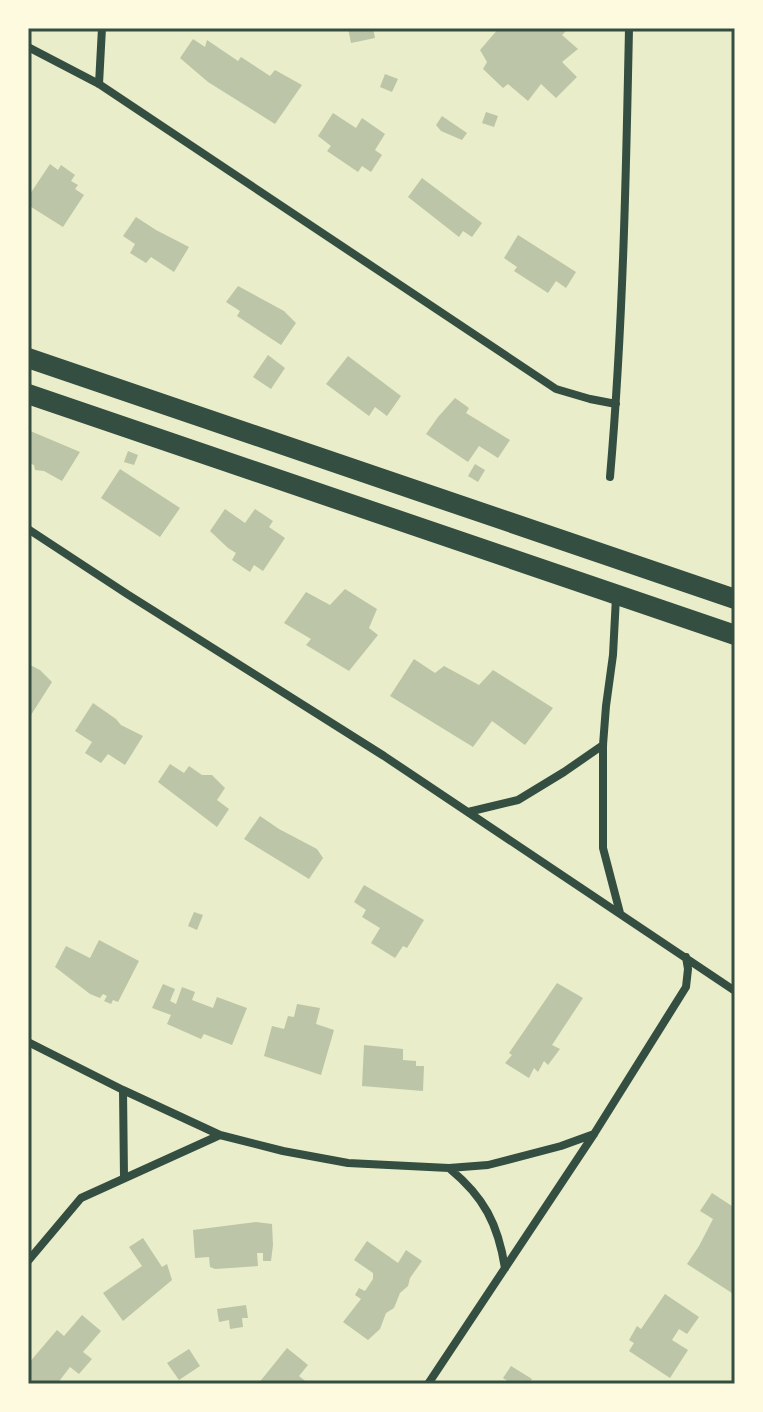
<svg xmlns="http://www.w3.org/2000/svg" width="763" height="1412" font-family="Overpass,sans-serif">
<style>
.building{fill:#bcc5a7}
.lines{fill:none;stroke-linecap:round;stroke-linejoin:round}
.minor{stroke:#344e41;stroke-width:8}
.primary{stroke:#344e41;stroke-width:20}
.neatline{fill:none;stroke:#344e41;stroke-width:3}
</style>
<rect width="100%" height="100%" fill="#e9edc9"/>
<path class="building" d="M348,28h25l2,10 -24,5z
M499,28h68l1,1 -6,6 16,14 -16,13 15,15 -21,21 -15,-14 -13,17 -20,-17 -5,4 -20,-19 4,-7 -7,-12z
M193,39l12,8 2,-7 31,21 3,-4 29,19 5,-6 27,15 -27,39 -67,-42 -28,-24z
M385,74l13,5 -6,13 -12,-5z
M486,112l12,4 -4,11 -12,-4z
M333,113l23,15 6,-10 23,16 -10,16 7,5 -11,17 -9,-6 -4,6 -31,-21 4,-5 -13,-10z
M442,116l25,17 -5,7 -21,-9 -5,-6z
M50,164l8,6 3,-5 14,10 -4,6 7,4 -3,4 9,6 -21,32 -35,-22v-8z
M422,178l60,45 -10,14 -9,-6 -4,6 -51,-40z
M136,217l20,13 33,17 -15,25 -23,-15 -5,6 -16,-10 5,-9 -12,-8z
M518,235l58,37 -10,16 -10,-7 -8,12 -34,-22 3,-4 -13,-9z
M238,286l46,25 12,12 -15,22 -44,-29 3,-5 -14,-9z
M268,355l17,13 -14,21 -18,-12z
M348,356l53,40 -14,20 -12,-9 -6,9 -43,-32z
M455,398l14,10 -3,5 44,27 -12,18 -19,-12 -11,16 -42,-28 12,-17z
M28,430l52,22 -18,29 -18,-10 -9,-1 -1,-5 -6,-2z
M128,451l10,4 -4,10 -10,-3z
M475,464l10,6 -7,12 -10,-6z
M120,469l60,39 -20,29 -59,-39z
M225,509l20,14 10,-14 18,12 -4,6 16,11 -22,33 -9,-6 -4,7 -18,-12 4,-7 -8,-5 -18,-17z
M345,589l32,20 -8,19 9,7 -29,36 -43,-26 5,-6 -27,-16 22,-31 24,13z
M414,659l21,14 9,-7 35,19 14,-15 60,38 -28,37 -33,-24 -19,26 -83,-51z
M28,664l12,6 12,12 -21,33 -3,-2z
M93,703l23,16 5,6 22,11 -18,29 -17,-11 -7,9 -16,-10 7,-11 -17,-11z
M170,764l14,9 5,-7 13,9h10l13,13 -8,12 12,9 -12,18 -59,-45z
M260,816l19,13 38,20 6,9 -14,21 -65,-40z
M364,885l60,35 -17,28 -4,-2 -8,12 -24,-15 9,-15 -18,-11 4,-7 -12,-8z
M194,912l9,3 -6,15 -9,-4z
M99,940l40,21 -21,41 -5,-2 -2,4 -7,-3 3,-5 -4,-2 -3,4 -10,-4 -35,-27 11,-21 24,12z
M557,983l26,15 -31,47 8,4 -12,16 -4,-4 -6,11 -4,-4 -5,10 -24,-15 7,-8 -3,-2z
M163,984l12,5 -5,12 6,3 6,-17 13,5 -3,8 21,8 4,-11 30,11 -15,37 -28,-11 -3,5 -34,-15 4,-9 -19,-7z
M297,1004l23,4 -4,16 18,6 -13,45 -57,-19 8,-30 12,3 4,-13 6,1z
M364,1045l39,4v11l13,1v5h8l-1,25 -61,-5z
M712,1193l23,15v87l-48,-31 12,-18 14,-27 -13,-8z
M256,1222l16,2 1,21 -2,16h-8v-8h-6l1,13 -43,3 -5,-2 -1,-10 -14,1 -2,-28z
M143,1238l19,29 5,-3 5,16 -49,41 -20,-28 39,-27 -13,-19z
M367,1241l31,22 8,-13 16,11 -12,17 -2,8 -8,7 -6,15 -8,5 -6,16 -12,11 -25,-18 18,-23 -6,-4 4,-7 6,3 8,-12v-6l-19,-13z
M665,1294l34,23 -12,17 -8,-5 -7,11 16,10 -18,28 -41,-27 5,-8 -5,-3 8,-14 4,3z
M246,1305l2,13h-6l1,9 -13,2 -1,-9 -10,2 -2,-13z
M82,1315l19,16 -18,21 9,7 -13,15 -9,-7 -13,17h-21l-8,-7v-13l29,-34 7,6z
M287,1348l21,17 -9,11 10,8h-51z
M189,1349l11,17 -21,14 -12,-17z
M511,1366l21,13 -3,5h-17l-9,-6z"/>
<g class="lines">
<path class="minor" d="M28,47l71,37 457,305 34,10 26,5
M99,84l3,-56
M610,477c13,-150 16,-299 19,-449
M28,529l99,65 257,162 351,235
M616,597l-3,58 -7,51 -3,39v103l17,65
M468,812l50,-12 46,-28 39,-27
M28,1042l95,48 97,45 63,16 65,12 101,5 39,-3 73,-19 33,-12
M123,1090l1,88
M450,1169c34,28 48,55 55,99
M28,1261l53,-63 139,-63
M428,1384l166,-250 92,-147 2,-18 -2,-12"/>
<path class="primary" d="M28,358l707,241
M28,394l707,241"/>
</g>
<rect width="763" height="1412" fill="none" stroke="#fefae0" stroke-width="60"/>
<rect x="30" y="30" width="703" height="1352" class="neatline"/>
</svg>
